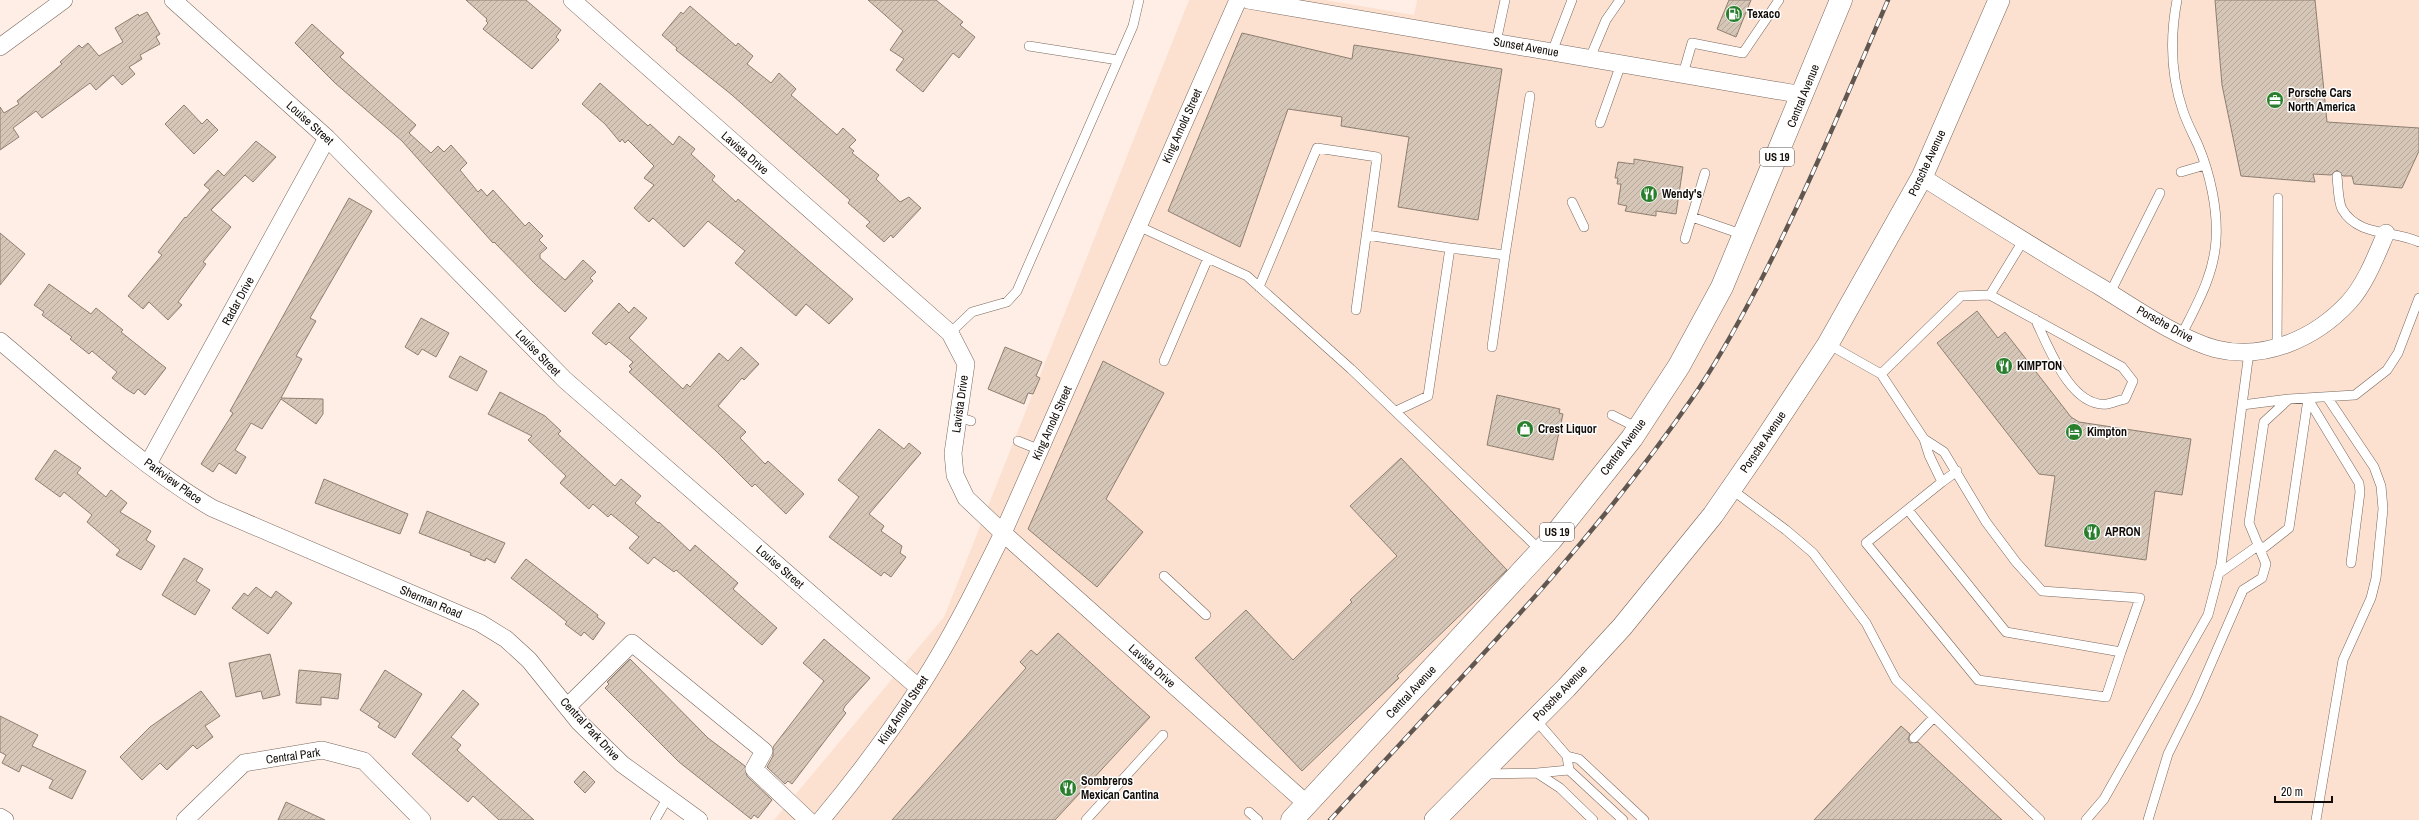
<svg xmlns="http://www.w3.org/2000/svg" width="2419" height="820" font-family="'Archivo Narrow',sans-serif">
<style>
.built{fill:#fce0d0}
.building{fill:url(#building-hatch);stroke:#8d7f70}
.lines{fill:none;stroke-linecap:round;stroke-linejoin:round}
.service-casing{stroke:#78675d;stroke-width:10}
.minor-casing{stroke:#78675d;stroke-width:18}
.tertiary-casing{stroke:#78675d;stroke-width:22}
.primary-casing{stroke:#78675d;stroke-width:23}
.service{stroke:#fff;stroke-width:9}
.minor{stroke:#fff;stroke-width:17}
.tertiary{stroke:#fff;stroke-width:21}
.primary{stroke:#fff;stroke-width:22}
.rail-casing{stroke:#615751;stroke-width:4.5}
.rail{stroke:#fff;stroke-width:3;stroke-dasharray:9;stroke-linecap:butt}
.labels{text-anchor:middle;stroke-width:3;stroke-linejoin:round;paint-order:stroke}
.shield{fill:#fff;stroke:#595552;stroke-width:1}
.shield-label{font-size:11px;font-weight:bold;fill:#120c08}
.poi-label{font-size:12px;font-weight:bold;fill:#120c08;stroke:#fff;text-anchor:start}
.street-label{font-size:12px;fill:#120c08;stroke:#fff}
</style>
<defs>
<pattern id="building-hatch" width="6" height="6" patternUnits="userSpaceOnUse"><rect width="6" height="6" fill="#d5c6b7"/><path d="M-1 1l2-2M0 6l6-6M5 7l2-2" fill="none" stroke="#b6a99c"/></pattern>
</defs>
<rect width="100%" height="100%" fill="#ffeee5"/>
<path class="built" d="M1189,0h136l89,15 3,-15h1002v820h-1645l170,-203z"/>
<path class="building" d="M466,0h60l35,30 -5,7 3,3 -27,29 -49,-40 5,-6 -2,-2 1,-2z
M868,0h68l27,22 -3,3 15,12 -16,21 -6,-5 -30,39 -27,-22 8,-11 -14,-9 13,-19z
M1729,0h22l-15,37 -19,-8z
M2215,0h100l12,122 92,6v23l-17,37 -48,-4 -2,-8h-9l-6,-6 -6,5 -18,-1 2,8 -74,-6 -19,-91z
M690,6l46,40 2,-3 15,13 -6,8 24,19 8,-10 17,16 -5,6 46,40 6,-7 13,12 -7,7 5,4 -2,2 27,22 -3,4 24,23 9,-5 12,11 -28,30 -2,-3 -7,7 -18,-16 4,-4 -22,-19 2,-3 -118,-105 -56,-45 1,-2 -15,-13 19,-23 2,2z
M147,12l13,22 -4,3 4,7 -20,11 2,4 -13,8 6,7 -13,11 -9,-10 -17,15 -6,-7 -48,35 -6,-7 -23,17 6,9 -19,13v-43l4,6 15,-9 -2,-3 45,-37 -2,-2 19,-17 3,3 6,-5 11,13 24,-14 -8,-14 23,-14 1,2z
M312,24l32,29 -4,4 76,68 -7,8 22,20 7,-7 6,6 7,-7 16,18 -7,7 18,22 3,-3 6,7 6,-6 32,36 4,-4 14,14 -4,4 8,8 -7,6v4l25,22 18,-20 13,12 -6,6 3,3 -28,31 -29,-27 -42,-43 -1,1 -91,-102 -67,-58 -40,-40z
M1242,33l110,26 2,-14 148,24 -24,151 -80,-13 11,-70 -68,-11 1,-9 -54,-8 -48,138 -72,-36z
M600,83l48,43 2,-2 23,21 6,-9 16,13 -4,5 24,22 -3,4 24,22 2,-3 115,100 -24,25 -23,-20 -10,12 -61,-53 10,-12 -37,-30 -24,26 -31,-29 -4,4 -15,-14 20,-23 -10,-7 10,-12 -26,-26 -3,3 -3,-4 -2,3 -15,-18 -23,-20z
M184,105l18,19 5,-5 11,11 -24,24 -29,-30z
M256,141l20,16 -23,25 -8,-7 -34,35 20,17 -28,35 3,2 -28,38 4,3 -14,15 -19,-18 -6,7 -15,-13 34,-41 -4,-3 27,-35 1,1 24,-28 -6,-5 14,-15 6,6z
M1634,159l49,8 -7,47 -20,-3v5l-31,-5 2,-5 -9,-2 3,-20h-4l1,-6h-3l3,-16 16,2z
M349,198l23,13 -62,107 6,3 -20,35 6,3 -21,39 42,1v15l-7,10 -35,-25 -19,30 -11,-6 -16,27 11,7 -10,17 -17,-11 -6,9 -12,-8 32,-51 -3,-2z
M0,233l25,21 -25,31z
M49,284l42,30 5,-6 27,22 -2,2 45,36 -21,27 -7,-6 -4,5 -8,-5 -14,-11 5,-6 -25,-21 -3,3 -19,-15 2,-2 -30,-22 2,-3 -10,-7z
M619,303l10,10 5,-6 13,11 -18,20 54,51 4,-5 3,3 29,-34 9,8 13,-14 18,17 -15,16 -2,-2 -24,28 28,26 -6,6 25,26 3,-3 36,33 -18,20 -31,-30 -3,3 -36,-36 -87,-79 3,-3 -3,-3 4,-4 -24,-20 -3,3 -14,-12z
M1977,311l21,27 7,-6 66,85 8,5 112,17 -9,56 -27,-4 -9,69 -101,-14 10,-70 -16,-2 -102,-131z
M421,318l28,15 -13,24 -14,-8 -4,6 -13,-8z
M1005,347l37,15 -6,14 4,2 -7,16 -5,-1 -4,11 -36,-15z
M460,356l27,15 -10,20 -28,-14z
M1103,361l61,32 -58,106 37,33 -46,55 -69,-58z
M500,392l45,24 16,15 -3,3 57,52 6,-7 20,17 -6,7 23,20 1,-1 31,29 5,-6 43,38 -5,6 44,39 -15,17 -86,-75 -2,2 -20,-15 -6,7 -19,-16 10,-11 -28,-23 -3,3 -15,-13 -4,5 -29,-26 6,-7 -38,-36 4,-4 -44,-22z
M1497,395l63,14 -1,4 4,1 -10,46 -66,-15z
M879,429l25,20 5,-6 12,10 -52,61 15,12 -3,5 21,15 -2,7 6,4 -15,20 -7,-5 -3,4 -52,-39 30,-40 -21,-17z
M55,450l26,18 -4,5 29,24 5,-7 16,13 -7,9 31,19 -5,9 9,6 -14,24 -25,-15 4,-5 -33,-28 5,-7 -28,-23 -4,5 -25,-18z
M1401,458l106,112 -110,106 2,2 -97,93 -107,-113 51,-48 47,50 59,-58 -2,-2 47,-44 -47,-50z
M324,479l84,35 -8,20 -85,-31z
M427,511l78,32 -10,20 -9,-5 -1,3 -15,-6 1,-2 -52,-20z
M184,558l19,11 -7,12 14,9 -15,25 -33,-20z
M526,559l72,56 -1,2 8,6 -12,17 -9,-8 -3,4 -16,-12 2,-2 -12,-10 -44,-34z
M256,587l15,11 5,-7 16,12 -24,31 -36,-26 12,-15 4,3z
M1058,633l92,84 -95,103h-163l134,-152 -6,-6 11,-12 6,5z
M824,639l46,39 -25,28 -2,4 3,3 -54,71 -4,-3 -3,3 -18,-17 6,-11v-9l51,-66 -21,-18z
M270,654l10,41 -17,4 -2,-8 -25,6 -7,-34z
M630,659l78,79 37,28 2,10 25,24 -14,18 -4,-3 -3,4 -72,-57 -74,-74 4,-4 -2,-2z
M299,670l42,4 -3,25 -17,-2v8l-25,-2z
M385,670l37,24 -27,44 -17,-11 2,-4 -20,-13z
M463,690l16,14 -28,33 10,8 -4,5 77,70h-35l-26,-24 -5,6 -56,-48z
M201,691l19,25 -15,10 8,11 -16,12 -4,-4 -26,25 -7,-7 -18,17 -22,-23 30,-30z
M0,716l38,19 -6,11 54,25 -14,28 -23,-11 4,-8 -31,-15 -3,7 -17,-9 4,-8 -6,-3z
M1901,726l9,8 -2,5 2,4 8,-1 84,78h-188z
M584,771l11,11 -10,11 -11,-11z
M286,802l39,18h-47z"/>
<g class="lines">
<g class="service-casing">
<path id="service" d="M2177,0c-7,37 -6,76 6,111 4,12 10,23 15,34 12,28 20,65 18,95 -2,35 -19,64 -34,94
M1496,42l9,-42
M1029,46l89,14
M1552,52l20,-52
M1590,58l16,-38 14,-20
M1683,74l9,-31 51,10 36,-53
M1600,123l21,-59
M2181,172l24,-7
M2337,176c1,9 1,25 5,33 16,28 52,21 77,33
M1572,202l12,25
M1692,217l52,18
M1138,226l109,50 104,93 190,182
M1367,235l83,13 -22,148 -32,15
M1685,239l20,-66
M1450,248l55,7 25,-159
M1259,287l58,-139 60,9 -21,153
M2110,293l50,-100
M1990,295l33,-54
M950,333l22,-21 35,-10 10,-11 116,-265 6,-26
M1828,344l53,30 43,65 20,13 42,70 30,40 26,29 98,7 -19,54 -115,-20 -98,-122
M1492,347l13,-92
M2277,348l1,-150
M1164,361l44,-103
M1881,374l80,-78 29,-1 132,72 11,14 -8,18c-6,1 -12,4 -18,5 -37,4 -59,-59 -72,-85
M2308,399l51,84 1,9 -9,71
M2242,405l47,-6 66,-4 32,-25 11,-17 21,-55
M1612,415l26,13
M958,417l13,4
M1924,439l5,16 13,27 -76,61 112,137 128,17 15,-45
M1018,441l22,9
M1942,482l15,-11
M1731,489l55,41 27,23 53,70 30,57 144,140
M2261,550l28,-22 19,-129
M2218,574l41,-29
M1164,576l42,39
M1535,719l32,37 2,14 54,50
M1914,738l20,-21
M1567,756l12,3 65,61
M1537,773l32,-3
M1485,774l52,-1 23,15 33,32
M1249,812l9,8
M655,820l13,-23
M1086,820l77,-85
M2086,820l18,-21 104,-184 13,-50 28,-213
M2148,820l20,-66 28,-56 47,-108 19,-12 4,-14 -17,-41 15,-101 25,-23
M2316,820l27,-160 28,-62 5,-20 7,-69 -2,-23 -7,-19 -47,-70"/>
</g>
<g class="minor-casing">
<path id="minor" d="M173,0l154,138 238,242 354,308
M572,0l378,333 16,31 -13,89 2,22 11,23 37,35 304,271
M1248,0l555,95
M0,47l64,-47
M1922,177c59,37 117,74 177,109 34,21 80,53 117,63 49,12 100,-11 133,-47 17,-19 27,-46 37,-69
M0,341c67,56 136,122 212,167l268,115 26,16 23,21 50,62 43,42 77,56
M148,464l179,-326
M567,707l65,-64 132,108 -10,18 54,51
M0,817l5,3
M185,820l59,-57 78,-13 42,11 58,59
M821,820c35,-42 68,-86 98,-132 32,-49 58,-102 84,-155l235,-533"/>
</g>
<g class="tertiary-casing">
<path id="tertiary" d="M1435,820l131,-132 56,-61 91,-112 45,-65 70,-106 94,-167 77,-177"/>
</g>
<g class="primary-casing">
<path id="primary" d="M1292,820l259,-280 81,-102 47,-72 43,-79 119,-287"/>
</g>
<use href="#service" class="service"/>
<use href="#minor" class="minor"/>
<use href="#tertiary" class="tertiary"/>
<use href="#primary" class="primary"/>
<g class="rail-casing">
<path id="rail" d="M1330,820c125,-137 257,-269 363,-423 25,-36 46,-75 66,-113 48,-93 88,-189 129,-284"/>
</g>
<use href="#rail" class="rail"/>
</g>
<defs>
<g id="fuel-disc" transform="scale(0.9)"><circle r="9.5" fill="#297f2c" stroke="#fff"/><path d="M-5.5-6h7V0h2V4h1.3V-2.5L3-4.5l.8-.8L6-3V5H2.5V1h-1V6h-7ZM-4.2-4.7v3.2H.2V-4.7Z" fill="#fff"/></g>
<g id="office-disc" transform="scale(0.9)"><circle r="9.5" fill="#297f2c" stroke="#fff"/><path d="M-6-3h4V-5.5h4V-3h4V5H-6ZM-1-4.5V-3h2v-1.5ZM-6 0V1H6V0Z" fill="#fff"/></g>
<g id="restaurant-disc" transform="scale(0.9)"><circle r="9.5" fill="#297f2c" stroke="#fff"/><path d="M-5-6h1v4h1v-4h1v4h1v-4h1v5L-1.5 .5V6h-2V.5L-5-1ZM5-6V6H3V1.5H1.5Q1.5-4 5-6Z" fill="#fff"/></g>
<g id="shop-disc" transform="scale(0.9)"><circle r="9.5" fill="#297f2c" stroke="#fff"/><path d="M-5-2.5h2.3a2.7 3.5 0 0 1 5.4 0H5L5.5 6h-11ZM-1.5-2.5h3a1.5 2.3 0 0 0-3 0Z" fill="#fff"/></g>
<g id="hotel-disc" transform="scale(0.9)"><circle r="9.5" fill="#297f2c" stroke="#fff"/><path d="M-6-4.5h1.5V1H6V5H4.5V3h-9V5H-6ZM-4 0a1.8 1.8 0 1 1 3.6 0ZM.5 0V-2.5h3Q6-2.5 6 0Z" fill="#fff"/></g>
</defs>
<g fill-rule="evenodd">
<use href="#fuel-disc" x="1734" y="14"/>
<use href="#office-disc" x="2275" y="100"/>
<use href="#restaurant-disc" x="1649" y="194"/>
<use href="#restaurant-disc" x="2004" y="366"/>
<use href="#shop-disc" x="1525" y="429"/>
<use href="#hotel-disc" x="2074" y="432"/>
<use href="#restaurant-disc" x="2092" y="532"/>
<use href="#restaurant-disc" x="1068" y="788"/>
</g>
<g class="labels">
<g class="shield">
<rect x="1760" y="148" width="34" height="18" rx="3"/>
<rect x="1540" y="523" width="34" height="18" rx="3"/>
</g>
<g class="shield-label">
<text x="1777" y="161">US 19</text>
<text x="1557" y="536">US 19</text>
</g>
<g class="poi-label">
<text x="1747" y="18">Texaco</text>
<text x="2288" y="97">Porsche Cars<tspan x="2288" dy="14">North America</tspan></text>
<text x="1662" y="198">Wendy's</text>
<text x="2017" y="370">KIMPTON</text>
<text x="1538" y="433">Crest Liquor</text>
<text x="2087" y="436">Kimpton</text>
<text x="2105" y="536">APRON</text>
<text x="1081" y="785">Sombreros<tspan x="1081" dy="14">Mexican Cantina</tspan></text>
</g>
<g class="street-label">
<text transform="translate(1526 47) rotate(10)" y="4">Sunset Avenue</text>
<text transform="translate(1803 96) rotate(-68)" y="4">Central Avenue</text>
<text transform="translate(310 123) rotate(42)" y="4">Louise Street</text>
<text transform="translate(1182 126) rotate(-66)" y="4">King Arnold Street</text>
<text transform="translate(745 153) rotate(41)" y="4">Lavista Drive</text>
<text transform="translate(1927 163) rotate(-65)" y="4">Porsche Avenue</text>
<text transform="translate(238 301) rotate(-61)" y="4">Radar Drive</text>
<text transform="translate(2165 324) rotate(29)" y="4">Porsche Drive</text>
<text transform="translate(538 353) rotate(46)" y="4">Louise Street</text>
<text transform="translate(960 404) rotate(-82)" y="4">Lavista Drive</text>
<text transform="translate(1052 423) rotate(-66)" y="4">King Arnold Street</text>
<text transform="translate(1763 442) rotate(-56)" y="4">Porsche Avenue</text>
<text transform="translate(1623 447) rotate(-53)" y="4">Central Avenue</text>
<text transform="translate(173 481) rotate(36)" y="4">Parkview Place</text>
<text transform="translate(780 567) rotate(41)" y="4">Louise Street</text>
<text transform="translate(431 602) rotate(23)" y="4">Sherman Road</text>
<text transform="translate(1152 666) rotate(42)" y="4">Lavista Drive</text>
<text transform="translate(1411 692) rotate(-47)" y="4">Central Avenue</text>
<text transform="translate(1560 693) rotate(-46)" y="4">Porsche Avenue</text>
<text transform="translate(903 710) rotate(-56)" y="4">King Arnold Street</text>
<text transform="translate(590 729) rotate(47)" y="4">Central Park Drive</text>
<text transform="translate(293 756) rotate(-8)" y="4">Central Park</text>
</g>
</g>
<path d="M2275 796v6h57v-6" fill="none" stroke="#120c08" stroke-width="2"/>
<text x="2281" y="796" font-size="12" fill="#120c08" stroke="#ffffff" stroke-width="3" paint-order="stroke">20 m</text>
</svg>
